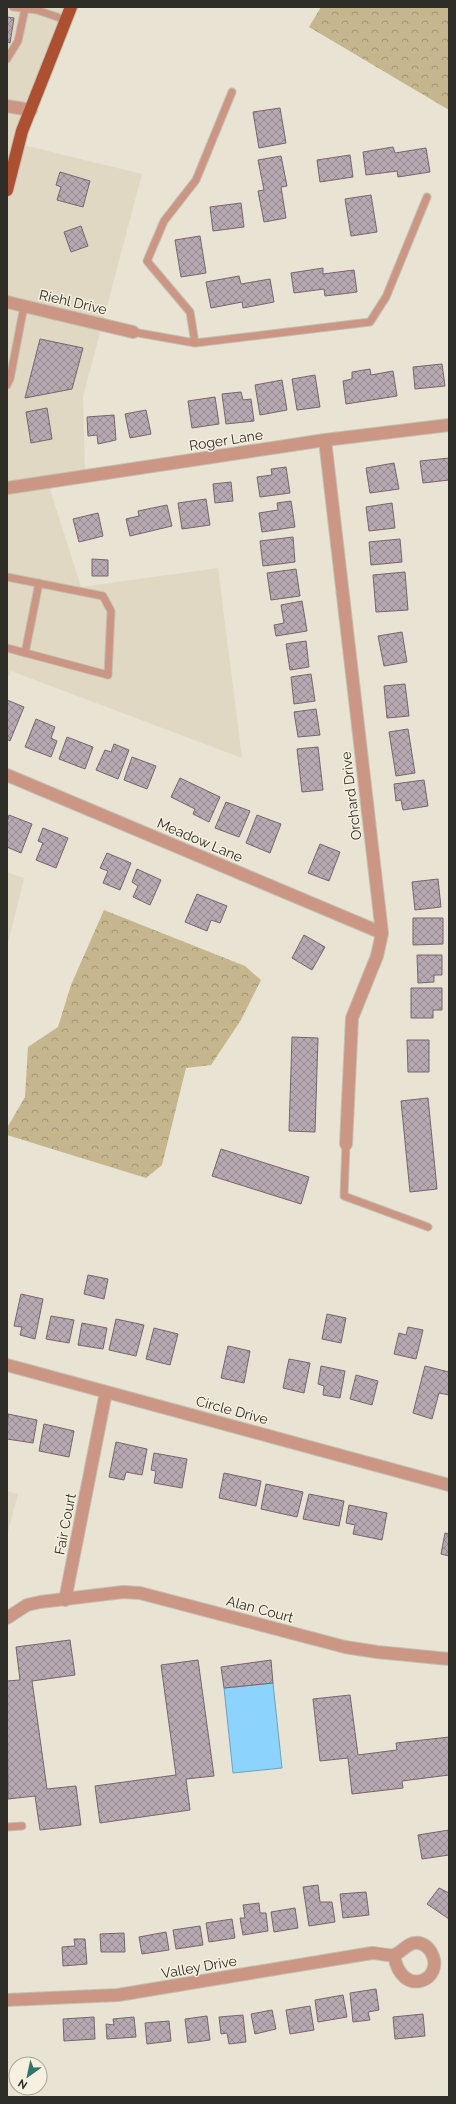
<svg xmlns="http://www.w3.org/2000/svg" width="456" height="2104" font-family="Raleway,sans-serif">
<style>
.built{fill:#e0d8c2}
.forest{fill:url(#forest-crowns)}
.water{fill:#8cd3fe;stroke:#70a1be}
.building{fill:url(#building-cross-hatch);stroke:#74666e}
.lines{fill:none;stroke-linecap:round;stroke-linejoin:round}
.lane-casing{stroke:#c3bfb1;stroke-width:9}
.street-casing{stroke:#c3bfb1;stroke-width:14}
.primary-casing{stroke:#c3bfb1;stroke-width:14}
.lane{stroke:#cb9684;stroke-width:7}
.street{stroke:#cb9684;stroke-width:12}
.primary{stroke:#ad5031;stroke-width:12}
.labels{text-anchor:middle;stroke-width:3;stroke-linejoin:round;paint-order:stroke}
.street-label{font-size:14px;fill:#2f2d27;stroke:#f6f0e0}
</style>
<defs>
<pattern id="forest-crowns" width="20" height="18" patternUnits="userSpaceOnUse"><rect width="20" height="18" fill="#c5b68e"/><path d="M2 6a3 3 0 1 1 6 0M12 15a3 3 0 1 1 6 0" fill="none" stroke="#a09474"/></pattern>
<pattern id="building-cross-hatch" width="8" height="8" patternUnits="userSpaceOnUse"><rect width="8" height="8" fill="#b7a8b1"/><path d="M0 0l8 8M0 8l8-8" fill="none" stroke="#958990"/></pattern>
</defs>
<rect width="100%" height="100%" fill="#e8e3d3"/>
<path class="built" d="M7,7h64l-52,137 123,30 -59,223 2,80 -37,6 33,104 137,-19 24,190 -231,-87 -4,8z
M7,872l17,6 -17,69z
M7,1491l11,3 -11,41z"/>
<path class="forest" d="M321,7h128v103l-140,-83z
M104,910l141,56 16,14 -20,40 -30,45 -25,3 -24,97 -16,13 -139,-43v-7l18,-31 3,-50 30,-20 13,-42z"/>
<path class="water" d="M273,1683l9,85 -49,5 -9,-85z"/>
<path class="building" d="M7,17l7,1 -4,25 -3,-1z
M280,108l6,35 -27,5 -6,-36z
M393,147l2,6 31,-5 4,24 -32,5 -1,-6 -31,4 -3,-23z
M350,155l3,22 -33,5 -3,-22z
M281,156l6,30 -6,1 5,31 -22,4 -6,-31 6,-1 -6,-30z
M60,172l30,9 -7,26 -26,-7 4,-13 -5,-2z
M371,195l6,37 -26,4 -6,-37z
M241,203l3,24 -31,4 -3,-24z
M81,226l7,20 -17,6 -7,-20z
M200,236l6,37 -25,4 -6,-37z
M323,268v6l31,-4 3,22 -32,4 -1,-7 -30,4 -3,-20z
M239,276l2,8 29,-5 4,23 -31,6 -1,-6 -31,6 -5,-26z
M40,339l43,9 -11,41 -47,9z
M442,364l3,22 -30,3 -2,-22z
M370,369l1,6 22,-4 4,25 -51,8 -3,-23 9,-2v-7z
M315,375l5,32 -23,3 -5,-31z
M282,380l5,30 -27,5 -5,-30z
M241,392l2,8 8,-1 3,22 -28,3 -4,-30z
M215,397l4,27 -27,4 -4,-27z
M47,408l5,31 -21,4 -5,-31z
M146,410l5,24 -21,4 -5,-24z
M114,415l2,25 -18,4 -1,-9 -9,1 -1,-19z
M449,458v22l-26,3 -3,-22z
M394,463l5,26 -29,4 -4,-25z
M286,467l4,26 -30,4 -3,-20 15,-2 -1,-6z
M231,482l2,19 -18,2 -2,-19z
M206,499l4,26 -28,4 -4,-26z
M291,501l4,26 -33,5 -3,-19 19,-3 -1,-7z
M392,503l3,25 -26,3 -3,-24z
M167,505l5,21 -42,10 -4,-17 13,-3 -1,-5z
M98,513l5,23 -24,6 -6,-23z
M293,537l2,25 -32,4 -3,-25z
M400,539l2,23 -31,3 -2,-23z
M92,559l16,1v16h-16z
M296,569l4,27 -29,4 -4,-27z
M405,572l3,38 -32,2 -3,-37z
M302,601l5,30 -31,5 -2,-11 10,-2 -3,-18z
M402,632l5,30 -23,4 -6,-30z
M306,641l3,26 -19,3 -4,-26z
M311,674l4,27 -21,3 -3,-27z
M405,684l4,32 -22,2 -3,-32z
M7,700l17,7 -14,34 -3,-2z
M316,709l4,26 -22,2 -4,-25z
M36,719l19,8 -4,11 6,3 -6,16 -26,-10z
M408,729l7,44 -19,3 -7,-44z
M67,737l26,10 -8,22 -26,-10z
M114,744l15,6 -11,29 -22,-9 9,-20 6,2z
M318,747l5,43 -21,2 -5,-43z
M132,757l24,9 -9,23 -23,-9z
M180,778l40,19 -11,25 -16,-8 2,-5 -24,-12z
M424,780l4,26 -25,4 -2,-10 -5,1 -2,-17z
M226,802l24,9 -11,26 -24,-9z
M9,815l23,9 -11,29 -14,-6v-25z
M257,815l24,9 -11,29 -24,-10z
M43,828l25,10 -12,30 -20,-8 7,-17 -5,-2z
M320,844l20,8 -11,29 -21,-8z
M107,853l24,10 -11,27 -17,-7 5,-12 -8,-3z
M137,869l24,11 -11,25 -17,-8 5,-11 -6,-4z
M438,879l3,28 -26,3 -3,-28z
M197,894l30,12 -7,17 -9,-3 -4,11 -22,-9z
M413,918h30v26l-30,1z
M304,935l21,12 -13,23 -20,-12z
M417,955h25v20h-8v7l-16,1z
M411,988h31v22h-9v8h-22z
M292,1037l26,1 -3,94 -26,-1z
M407,1040h22v32h-21z
M428,1098l9,91 -27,3 -9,-91z
M221,1149l88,28 -8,27 -89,-28z
M88,1275l20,4 -4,20 -20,-5z
M21,1294l22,5 -8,40 -15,-4 2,-8 -8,-1z
M327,1314l19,4 -5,25 -19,-4z
M51,1316l23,4 -5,23 -23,-4z
M116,1319l28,6 -8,31 -27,-6z
M82,1323l25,5 -4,21 -25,-4z
M408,1327l15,3 -7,29 -22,-5 5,-21 7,2z
M154,1328l24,6 -8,31 -24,-6z
M228,1346l22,5 -6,32 -23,-5z
M289,1359l21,4 -6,30 -21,-5z
M321,1366l24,5 -5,27 -17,-3 1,-9 -6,-2z
M425,1366l24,6v23l-10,-2 -7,26 -19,-6z
M356,1375l22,6 -6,24 -22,-6z
M8,1414l29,6 -4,23 -26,-4z
M44,1424l30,7 -5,26 -30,-6z
M116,1442l31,7 -5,26 -16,-3 -2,8 -15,-3z
M154,1453l33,6 -5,29 -28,-5 2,-12 -5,-1z
M224,1473l37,8 -5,25 -37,-8z
M266,1484l37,8 -6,25 -36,-8z
M309,1494l35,7 -5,25 -36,-7z
M349,1505l38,8 -5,27 -29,-6 2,-9 -9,-2z
M445,1533l4,1v22l-8,-2z
M70,1640l5,35 -43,6 15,108 29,-3 5,39 -41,5 -5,-34 -27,3 -1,-118 13,-1 -4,-33z
M198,1660l16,116 -28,3 4,31 -90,13 -5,-37 81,-11 -15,-110z
M271,1660l2,23 -49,5 -3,-21z
M350,1695l8,60 39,-5 -1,-7 53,-6v38l-47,6 1,7 -51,6 -4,-36 -28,3 -7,-62z
M449,1830v25l-27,4 -4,-24z
M318,1885l2,17h12l3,20 -26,4 -6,-39z
M439,1888l10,5v26l-22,-15z
M366,1892l3,23 -26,3 -3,-24z
M259,1903l1,10h6l2,18 -25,4 -3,-17h5l-2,-13z
M295,1908l3,20 -24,4 -3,-20z
M232,1919l3,19 -26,4 -3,-19z
M200,1926l3,19 -27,4 -3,-19z
M166,1932l3,18 -27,4 -3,-17z
M124,1933l1,19h-24l-1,-18z
M74,1939h11l2,25 -24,2 -1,-19 13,-1z
M376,1989l3,21 -11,2 2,8 -17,2 -3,-29z
M343,1995l4,22 -29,5 -3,-22z
M310,2006l4,24 -24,4 -4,-24z
M272,2010l4,19 -21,5 -4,-20z
M423,2014l2,22 -30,3 -2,-22z
M243,2015l3,27 -17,2 -2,-11 -6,1 -2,-17z
M207,2016l3,24 -22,3 -3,-24z
M94,2017l1,22 -31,2 -1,-22z
M134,2017l2,20 -29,2 -1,-15 8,1 -1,-6z
M169,2021l2,20 -24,3 -2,-21z"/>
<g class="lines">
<g class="lane-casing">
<path id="lane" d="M13,7l24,3 29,10
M7,59l11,-18 7,-32
M133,332l62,11 175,-21 16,-25 41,-100
M195,343l-5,-31 -43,-51 17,-40 32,-41 36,-88
M7,385l3,-6 14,-73
M7,577l96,19 8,15 -3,64 -101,-27
M25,653l14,-70
M346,1144l-2,52 84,31
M7,1827l15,-1"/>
</g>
<g class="street-casing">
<path id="street" d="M7,106l24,4
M7,302l126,30
M325,440l57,493 -5,23 -25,62 -6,126
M7,488l318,-48 124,-15
M7,775l375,158
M7,1365l442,120
M65,1600l41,-208
M7,1618l20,-13 13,-3 83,-10 17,1 205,54 32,5 72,7
M7,2000l111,-5 254,-42c6,0 16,3 22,2 9,-3 14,-14 25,-12 5,1 9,4 12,9 16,28 -30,48 -37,3"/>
</g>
<g class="primary-casing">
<path id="primary" d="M7,190l15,-59 49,-124"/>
</g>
<use href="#lane" class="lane"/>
<use href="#street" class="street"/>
<use href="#primary" class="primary"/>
</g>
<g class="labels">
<g class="street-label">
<text transform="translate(73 302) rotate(13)" y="5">Riehl Drive</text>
<text transform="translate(226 440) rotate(-9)" y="5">Roger Lane</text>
<text transform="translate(351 796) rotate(-97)" y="5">Orchard Drive</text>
<text transform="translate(200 840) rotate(23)" y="5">Meadow Lane</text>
<text transform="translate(232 1410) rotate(15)" y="5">Circle Drive</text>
<text transform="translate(65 1524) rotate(-79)" y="5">Fair Court</text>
<text transform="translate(260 1609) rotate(15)" y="5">Alan Court</text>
<text transform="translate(199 1967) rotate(-10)" y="5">Valley Drive</text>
</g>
</g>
<rect width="456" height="2104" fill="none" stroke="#2f2d27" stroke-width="16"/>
<g transform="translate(28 2076) rotate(213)"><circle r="19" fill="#f6f0e0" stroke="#a6a296"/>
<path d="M0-3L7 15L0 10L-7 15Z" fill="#31766b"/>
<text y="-6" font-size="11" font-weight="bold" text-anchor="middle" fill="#2f2d27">N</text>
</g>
</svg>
